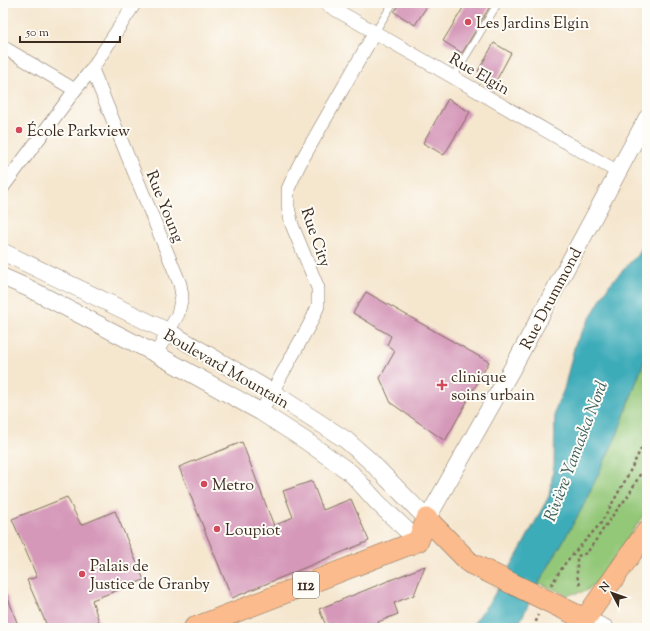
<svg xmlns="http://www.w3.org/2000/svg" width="650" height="631" font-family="'Sorts Mill Goudy',serif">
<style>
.green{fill:#94c879;stroke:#68794c}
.water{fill:#3dacb9;stroke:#3c6b6c}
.building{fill:#d598b9}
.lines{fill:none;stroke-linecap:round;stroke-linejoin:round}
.service-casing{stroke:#7c6c5c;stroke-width:8}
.minor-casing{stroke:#7c6c5c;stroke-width:14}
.tertiary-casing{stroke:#7c6c5c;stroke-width:18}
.primary-casing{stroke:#7c6c5c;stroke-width:22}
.path{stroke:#7c6c5c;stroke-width:2.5;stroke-dasharray:3 3;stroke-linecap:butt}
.service{stroke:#fff;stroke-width:7}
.minor{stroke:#fff;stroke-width:13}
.tertiary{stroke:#fff;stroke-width:17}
.primary{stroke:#fbbb8c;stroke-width:21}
.primary-bridge-casing{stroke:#7c6c5c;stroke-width:22;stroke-linecap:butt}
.primary-bridge{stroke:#fbbb8c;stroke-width:21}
.poi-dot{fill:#d1495b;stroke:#fdfcf7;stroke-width:1.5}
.labels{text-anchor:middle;stroke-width:4;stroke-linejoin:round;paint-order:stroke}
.shield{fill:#fdfcf7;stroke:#75695f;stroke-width:1}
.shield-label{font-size:15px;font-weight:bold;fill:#3b2a1e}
.poi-label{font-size:16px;fill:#3b2a1e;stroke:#fdfcf7;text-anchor:start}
.street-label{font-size:16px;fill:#3b2a1e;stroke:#fdfcf7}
.water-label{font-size:17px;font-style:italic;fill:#3c5e5c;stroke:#fdfcf7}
</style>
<rect width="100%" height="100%" fill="#fdfcf7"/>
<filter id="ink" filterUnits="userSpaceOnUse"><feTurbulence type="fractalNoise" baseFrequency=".025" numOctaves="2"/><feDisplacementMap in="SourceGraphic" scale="8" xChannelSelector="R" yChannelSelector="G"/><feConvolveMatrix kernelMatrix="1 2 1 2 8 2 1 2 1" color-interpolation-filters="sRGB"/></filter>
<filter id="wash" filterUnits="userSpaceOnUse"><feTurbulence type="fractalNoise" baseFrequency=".012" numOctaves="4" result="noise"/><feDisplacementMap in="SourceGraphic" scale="16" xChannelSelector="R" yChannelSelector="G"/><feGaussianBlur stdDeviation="0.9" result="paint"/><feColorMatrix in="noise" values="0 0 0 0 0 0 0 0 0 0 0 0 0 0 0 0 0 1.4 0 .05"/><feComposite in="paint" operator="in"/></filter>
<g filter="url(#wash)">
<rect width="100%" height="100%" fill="#f5e6ce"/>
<path class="green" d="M647,353v157l-47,69 -14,12 -19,4 -28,-12 42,-73 36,-75z"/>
<path class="water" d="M647,236v117l-30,82 -36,75 -42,73 -22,45h-47l21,-28 28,-48 30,-56 5,-31 1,-55 9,-21 11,-45 34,-59 30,-32z"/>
<g id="blocks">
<path class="building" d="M400,3h29l-14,22 -21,-13z
M466,3h26l-30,50 -19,-12z
M494,43l17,10 -15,28 -18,-10z
M448,99l22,13 -26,43 -21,-12z
M366,292l123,70 -44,79 -54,-38 -11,-25 15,-27 -8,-6 4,-9 -38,-23z
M242,442l32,84 19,-9 -10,-26 29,-10 11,29 28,-11 18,42 -137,57 -53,-131z
M67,497l14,28 34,-14 29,69 -52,20 8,25 -8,3h-44l-21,-48 10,-3 -25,-58z
M425,566l-11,29 -20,8 4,11 -20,8 2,6h-53l-8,-19z
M4,587l15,41h-16v-40z"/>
</g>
</g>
<g filter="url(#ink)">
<use href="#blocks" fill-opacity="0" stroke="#7c6c5c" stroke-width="1"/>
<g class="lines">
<g class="service-casing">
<path id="service" d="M375,32l18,-29
M453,77l45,-74"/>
</g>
<g class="minor-casing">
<path id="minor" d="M324,3l294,169
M3,47l72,43
M92,69l88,215 2,12 -4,18 -22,40
M3,187l72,-97 17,-21 43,-66
M261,412l51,-92 6,-14v-18l-26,-63 -4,-18v-18l11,-24 76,-133"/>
</g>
<g class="tertiary-casing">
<path id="tertiary" d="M3,252l166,80 103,60 74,48 23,20 58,59 86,-152 134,-249
M3,277l25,11 128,66 105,58 45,29 45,32 27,30 40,38
M580,628l5,-9 20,9"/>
</g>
<g class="primary-casing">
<path id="primary" d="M562,608l23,11 62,-88
M194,628l224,-87 9,-22 43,44"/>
</g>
<path class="path" d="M551,585l15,-23 35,-39 25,-44 21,-42
M580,585l-3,-9v-20c5,-1 9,-2 12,-6l24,-35 15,-19 19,-34
M535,628l2,-11 1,-2"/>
<use href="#service" class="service"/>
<use href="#minor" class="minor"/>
<use href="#tertiary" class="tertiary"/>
<use href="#primary" class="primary"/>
<g class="primary-bridge-casing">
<path id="primary-bridge" d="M470,563l92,45"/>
</g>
<use href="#primary-bridge" class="primary-bridge"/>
</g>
</g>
<g class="poi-dot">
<circle cx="468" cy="22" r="4"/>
<circle cx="19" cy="130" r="4"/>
<path d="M440 379h4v4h4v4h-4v4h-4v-4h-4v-4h4z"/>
<circle cx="204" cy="484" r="4"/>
<circle cx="217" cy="529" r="4"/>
<circle cx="82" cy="574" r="4"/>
</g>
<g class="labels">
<rect class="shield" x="293" y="572" width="26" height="26" rx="3"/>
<g class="shield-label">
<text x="306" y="590">112</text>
</g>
<g class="poi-label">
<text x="476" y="28">Les Jardins Elgin</text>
<text x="27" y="136">École Parkview</text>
<text x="451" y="382">clinique<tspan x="451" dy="18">soins urbain</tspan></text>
<text x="212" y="490">Metro</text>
<text x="225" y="535">Loupiot</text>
<text x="90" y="571">Palais de<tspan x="90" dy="18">Justice de Granby</tspan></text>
</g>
<g class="street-label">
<text transform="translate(480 73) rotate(30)" y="6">Rue Elgin</text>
<text transform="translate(166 206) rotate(68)" y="6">Rue Young</text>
<text transform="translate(317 237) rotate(71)" y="6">Rue City</text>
<text transform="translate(550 298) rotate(-62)" y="6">Rue Drummond</text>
<text transform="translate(227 368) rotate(30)" y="6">Boulevard Mountain</text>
</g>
<g class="water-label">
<text transform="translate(575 451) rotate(-69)" y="6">Rivière Yamaska Nord</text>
</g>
</g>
<rect width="650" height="631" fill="none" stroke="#fdfcf7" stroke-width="16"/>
<g transform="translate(612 593) rotate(311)" stroke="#fdfcf7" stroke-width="3" paint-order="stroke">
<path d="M0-3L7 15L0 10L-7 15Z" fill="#3b2a1e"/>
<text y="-6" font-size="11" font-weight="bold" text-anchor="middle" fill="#3b2a1e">N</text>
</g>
<path d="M20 36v6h100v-6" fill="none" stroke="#3b2a1e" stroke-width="2"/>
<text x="26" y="36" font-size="12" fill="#3b2a1e" stroke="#fdfcf7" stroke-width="3" paint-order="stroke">50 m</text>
</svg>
